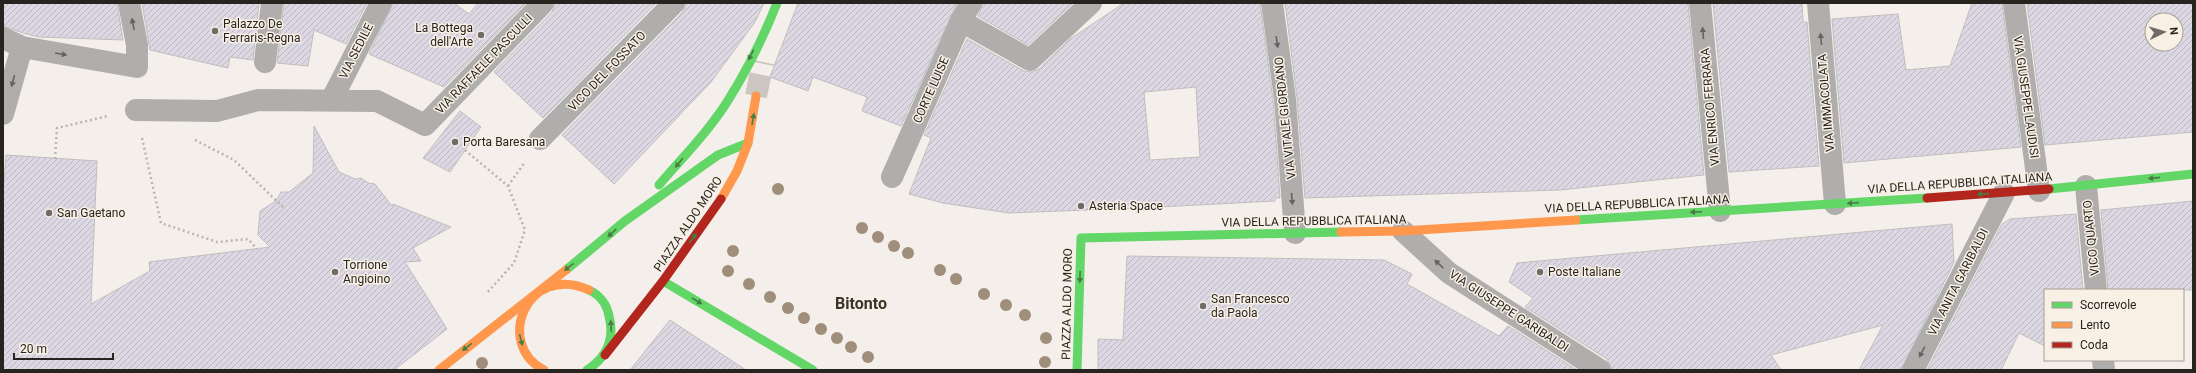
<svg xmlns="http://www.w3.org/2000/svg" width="2196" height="373" font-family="Roboto,sans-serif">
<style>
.building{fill:url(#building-hatch);stroke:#c0bebe;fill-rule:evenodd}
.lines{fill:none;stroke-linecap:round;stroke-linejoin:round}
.secondary-tunnel{stroke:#cbc6c2;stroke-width:22;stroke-dasharray:22 11;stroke-linecap:butt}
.path{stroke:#b8b4b2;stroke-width:2.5;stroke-dasharray:2 3;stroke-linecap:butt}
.street{stroke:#b0aeac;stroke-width:22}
.fast{stroke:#63d668;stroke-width:9}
.slow{stroke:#ff974d;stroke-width:9}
.jam{stroke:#b3261e;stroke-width:9}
.tree{fill:#9f8e7a}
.oneway{fill:#65625f}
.oneway2{fill:#457d44}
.poi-dot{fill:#6f6b67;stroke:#f9f0e5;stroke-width:1.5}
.labels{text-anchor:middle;stroke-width:3;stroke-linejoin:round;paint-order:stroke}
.poi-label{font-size:12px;fill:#272420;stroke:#f9f0e5;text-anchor:start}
.street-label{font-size:12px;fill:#272420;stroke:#f9f0e5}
.district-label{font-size:16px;font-weight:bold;fill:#3a332b;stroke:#f9f0e5}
</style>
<defs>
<pattern id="building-hatch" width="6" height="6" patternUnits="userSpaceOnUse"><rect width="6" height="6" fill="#dcd8e3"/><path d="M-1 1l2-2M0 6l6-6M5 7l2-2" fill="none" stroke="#bdb9c2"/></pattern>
</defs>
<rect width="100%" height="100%" fill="#f4efea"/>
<path class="building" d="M3,3h114l6,37 -84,-3 -16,-4 -20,-7z
M142,3h117l-6,57 -23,-3 -2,11 -78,-18z
M284,3h83l-21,41 -32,-14 -6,36 -31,-3z
M393,3h61l15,11 9,-11h48l-82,84 -75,-33z
M555,3h101l-113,115 -49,-46 58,-60z
M686,3h78l-9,19 -44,60 -97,102 -52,-49 121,-123z
M798,3h159l-56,123 -39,-15 5,-14 -54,-20 -5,14 -38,-14z
M983,3h90l-45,42 -50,-29z
M1124,3h136l13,97 7,98h-5v3l-135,7 -131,5 -66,-10 -34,-9 22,-56 -7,-3 43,-96 57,32 8,1 7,-3 31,-30zM1196,87l4,70 -50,3 -6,-68z
M1285,3h403l16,172 -144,15 -255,8 -8,-100z
M1713,3h89l1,19h4l12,144 -90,6z
M1972,3h30l19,144 -177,16 -12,-144 66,-5 8,56 44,-4z
M2027,3h166v129l-148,13zM2152,20h24v24h-24z
M460,111l21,16 -31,45 -27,-14z
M314,126l25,46 16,7 6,-1 7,5 7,1 17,22 1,-2 58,23 -38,21 8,13 -16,1 42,67 -53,41h-391v-175l3,-40 91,6 -6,143 59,-33 -1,-9 121,-15 -12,-12 2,-24 16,-10 5,-9h8l24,-19z
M2193,201v89h-85l-7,-80z
M2076,214l7,76h-38v56l-26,-13 -18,37h-74l75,-146 8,-5z
M1952,224l2,38 -53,108h-42l24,-45 -112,30 10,15h-169l-5,-11 -82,-52 8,-9 -24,-16 8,-19z
M1127,256l257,4 28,14 -5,10 92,52 9,-10 69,44h-479v-31l25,1z
M670,320l76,50h-116z"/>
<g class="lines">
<path class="secondary-tunnel" d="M756,96l7,-34"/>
<path class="path" d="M142,138l19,85 56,19 31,-3 9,10
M195,140l39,20 51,49
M465,150l43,36 17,44 -11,33 -28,31
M55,159l2,-31 51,-12
M508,186l17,-24"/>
<path class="street" d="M1272,3l13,96 10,134
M1700,3l20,208
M1818,3l17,201
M2014,3l25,188
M961,21l69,39 61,-57
M3,38l19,9 115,20v-22l-8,-42
M265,62l7,-59
M332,99l49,-96
M136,110l81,1 41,-11 119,1 48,24 118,-122
M3,114l19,-67
M540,139l134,-136
M892,177l69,-156 10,-18
M2086,186l10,104
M1403,231l46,42 151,97
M2103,360l1,10
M1913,370l91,-177"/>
<path class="fast" d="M659,185c23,-27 49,-53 68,-83 19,-30 37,-66 50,-99
M2049,189l144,-15
M1576,220l351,-22
M566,270l59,-49 93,-66 30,-12
M663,281l150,89
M587,370c20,-13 28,-31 22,-54 -2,-11 -9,-21 -20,-26
M1077,370l4,-132 260,-6"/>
<path class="slow" d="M721,199l16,-28 11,-28 8,-47
M1341,232l62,-1 173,-11
M439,370l127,-100
M544,370c-50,-26 -17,-108 45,-80"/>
<path class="jam" d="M1927,198l122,-9
M605,355l58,-74 58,-82"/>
</g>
<g class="tree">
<circle cx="778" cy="189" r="6"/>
<circle cx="862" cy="228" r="6"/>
<circle cx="878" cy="237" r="6"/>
<circle cx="894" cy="246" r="6"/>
<circle cx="733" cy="251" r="6"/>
<circle cx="908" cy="253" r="6"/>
<circle cx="940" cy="270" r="6"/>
<circle cx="728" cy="271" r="6"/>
<circle cx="956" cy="279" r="6"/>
<circle cx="749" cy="284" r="6"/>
<circle cx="984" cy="294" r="6"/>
<circle cx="770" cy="297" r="6"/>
<circle cx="1006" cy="305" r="6"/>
<circle cx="788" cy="308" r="6"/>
<circle cx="1025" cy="315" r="6"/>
<circle cx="804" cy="318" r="6"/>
<circle cx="821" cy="329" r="6"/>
<circle cx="837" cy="338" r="6"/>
<circle cx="1046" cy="338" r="6"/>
<circle cx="851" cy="347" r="6"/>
<circle cx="868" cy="357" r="6"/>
<circle cx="1045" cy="362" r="6"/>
<circle cx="482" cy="363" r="6"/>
</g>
<defs><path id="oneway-solid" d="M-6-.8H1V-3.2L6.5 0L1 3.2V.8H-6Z"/></defs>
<g class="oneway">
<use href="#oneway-solid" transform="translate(133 24) rotate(-101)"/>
<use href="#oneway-solid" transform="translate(1703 33) rotate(-95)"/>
<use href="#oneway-solid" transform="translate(1821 39) rotate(-95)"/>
<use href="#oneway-solid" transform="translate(1277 42) rotate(82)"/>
<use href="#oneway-solid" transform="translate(61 54) rotate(10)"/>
<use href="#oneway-solid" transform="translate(13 81) rotate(105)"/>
<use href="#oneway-solid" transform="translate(1292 199) rotate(85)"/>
<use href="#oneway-solid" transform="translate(1439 264) rotate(-137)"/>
<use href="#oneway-solid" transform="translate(1922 352) rotate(117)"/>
</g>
<g class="oneway2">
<use href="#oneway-solid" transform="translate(751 55) rotate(117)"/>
<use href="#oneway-solid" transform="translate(753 119) rotate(-80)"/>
<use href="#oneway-solid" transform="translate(679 163) rotate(129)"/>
<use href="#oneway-solid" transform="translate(2154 178) rotate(174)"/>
<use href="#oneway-solid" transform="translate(1983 194) rotate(176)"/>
<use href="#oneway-solid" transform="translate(1853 203) rotate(176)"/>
<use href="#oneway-solid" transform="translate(1696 212) rotate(177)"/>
<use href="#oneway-solid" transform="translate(612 233) rotate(137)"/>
<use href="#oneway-solid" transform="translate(693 238) rotate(-53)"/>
<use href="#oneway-solid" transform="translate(569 267) rotate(142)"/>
<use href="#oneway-solid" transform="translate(1080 277) rotate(91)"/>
<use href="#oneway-solid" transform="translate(697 301) rotate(31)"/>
<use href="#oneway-solid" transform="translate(611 326) rotate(-93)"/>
<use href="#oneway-solid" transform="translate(521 340) rotate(76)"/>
<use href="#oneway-solid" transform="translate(467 347) rotate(142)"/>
</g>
<g class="poi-dot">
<circle cx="215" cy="31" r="4"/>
<circle cx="481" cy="35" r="4"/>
<circle cx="455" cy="142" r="4"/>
<circle cx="1081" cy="206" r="4"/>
<circle cx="49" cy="213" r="4"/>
<circle cx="335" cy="272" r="4"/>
<circle cx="1540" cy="272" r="4"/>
<circle cx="1203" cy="306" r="4"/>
</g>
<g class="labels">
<g class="poi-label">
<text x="223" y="28">Palazzo De<tspan x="223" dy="14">Ferraris-Regna</tspan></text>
<text x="473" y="32" text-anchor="end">La Bottega<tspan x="473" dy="14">dell'Arte</tspan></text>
<text x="463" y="146">Porta Baresana</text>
<text x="1089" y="210">Asteria Space</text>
<text x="57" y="217">San Gaetano</text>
<text x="343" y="269">Torrione<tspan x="343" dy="14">Angioino</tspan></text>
<text x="1548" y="276">Poste Italiane</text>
<text x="1211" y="303">San Francesco<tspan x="1211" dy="14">da Paola</tspan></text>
</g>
<g class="street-label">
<text transform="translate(356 51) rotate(-63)" y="4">VIA SEDILE</text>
<text transform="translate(484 64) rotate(-46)" y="4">VIA RAFFAELE PASCULLI</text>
<text transform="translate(607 71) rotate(-46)" y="4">VICO DEL FOSSATO</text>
<text transform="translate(931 90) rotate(-66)" y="4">CORTE LUISE</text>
<text transform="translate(2026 97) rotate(82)" y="4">VIA GIUSEPPE LAUDISI</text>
<text transform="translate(1826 103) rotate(-95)" y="4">VIA IMMACOLATA</text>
<text transform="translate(1710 107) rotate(-95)" y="4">VIA ENRICO FERRARA</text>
<text transform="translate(1285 118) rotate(-96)" y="4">VIA VITALE GIORDANO</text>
<text transform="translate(1960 183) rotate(-4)" y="4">VIA DELLA REPUBBLICA ITALIANA</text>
<text transform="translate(1637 204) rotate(-3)" y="4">VIA DELLA REPUBBLICA ITALIANA</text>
<text transform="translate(1314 221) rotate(-1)" y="4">VIA DELLA REPUBBLICA ITALIANA</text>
<text transform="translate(688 224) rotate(-56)" y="4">PIAZZA ALDO MORO</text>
<text transform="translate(2091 238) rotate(-96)" y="4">VICO QUARTO</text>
<text transform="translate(1958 282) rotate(-63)" y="4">VIA ANITA GARIBALDI</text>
<text transform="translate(1067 304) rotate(-89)" y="4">PIAZZA ALDO MORO</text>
<text transform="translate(1509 311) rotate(33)" y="4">VIA GIUSEPPE GARIBALDI</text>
</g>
<g class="district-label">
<text x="861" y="309">Bitonto</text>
</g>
</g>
<rect width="2196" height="373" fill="none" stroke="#272420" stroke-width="8"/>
<rect x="2044" y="289" width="140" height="72" fill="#f9f0e5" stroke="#a59e96"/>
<rect x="2052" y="302" width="20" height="6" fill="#63d668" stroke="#a59e96"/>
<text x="2080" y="309" font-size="12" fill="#272420">Scorrevole</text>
<rect x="2052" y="322" width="20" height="6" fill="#ff974d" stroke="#a59e96"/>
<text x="2080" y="329" font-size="12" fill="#272420">Lento</text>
<rect x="2052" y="342" width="20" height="6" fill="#b3261e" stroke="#a59e96"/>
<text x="2080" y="349" font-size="12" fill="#272420">Coda</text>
<g transform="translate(2164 32) rotate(85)"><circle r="19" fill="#f9f0e5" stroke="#a59e96"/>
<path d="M0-3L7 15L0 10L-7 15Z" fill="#6f6b67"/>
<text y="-6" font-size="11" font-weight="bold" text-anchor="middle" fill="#272420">N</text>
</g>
<path d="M14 353v6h99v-6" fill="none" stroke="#272420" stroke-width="2"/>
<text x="20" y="353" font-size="12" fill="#272420" stroke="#f9f0e5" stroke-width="3" paint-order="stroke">20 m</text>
</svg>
